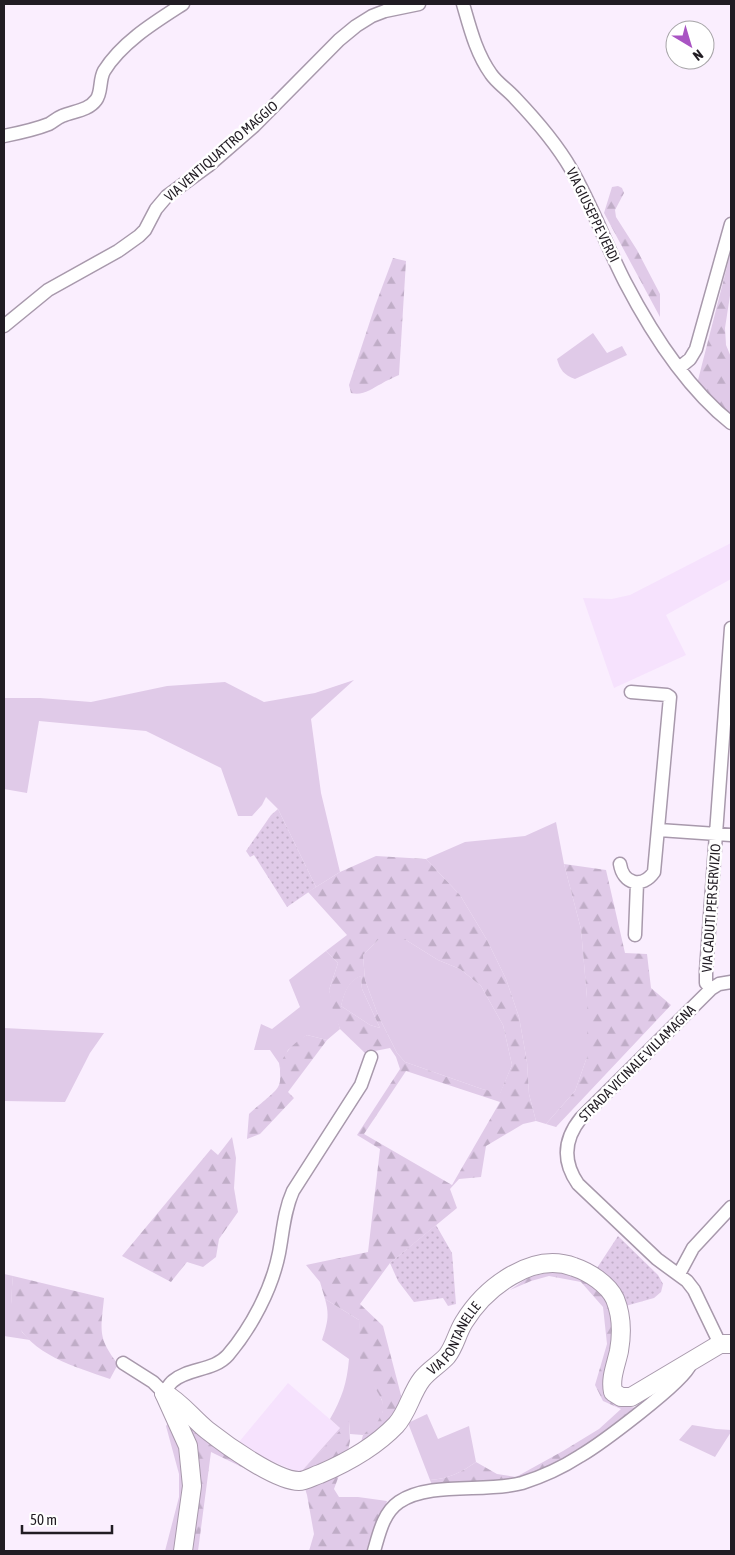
<svg xmlns="http://www.w3.org/2000/svg" width="735" height="1555" font-family="'Asap Condensed',sans-serif">
<style>
.built{fill:#f6e2fd}
.grass{fill:#e0cae8}
.forest{fill:url(#forest-firs);fill-rule:evenodd}
.park{fill:url(#park-dots)}
.lines{fill:none;stroke-linecap:round;stroke-linejoin:round}
.street-casing{stroke:#a899ac;stroke-width:15}
.secondary-casing{stroke:#a899ac;stroke-width:20}
.street{stroke:#fff;stroke-width:12}
.secondary{stroke:#fff;stroke-width:18}
.labels{text-anchor:middle;stroke-width:5;stroke-linejoin:round;paint-order:stroke}
.street-label{font-size:14px;fill:#211c23;stroke:#fff}
</style>
<defs>
<pattern id="forest-firs" width="22" height="20" patternUnits="userSpaceOnUse" patternTransform="scale(1.25)"><rect width="22" height="20" fill="#e0cae8"/><path d="M5 1l3.5 6h-7zM16 11l3.5 6h-7z" fill="#c0adc7"/></pattern>
<pattern id="park-dots" width="8" height="8" patternUnits="userSpaceOnUse" patternTransform="scale(1.25)"><rect width="8" height="8" fill="#e0cae8"/><path d="M2 2h.1M6 6h.1" fill="none" stroke="#c0adc7" stroke-width="1.8" stroke-linecap="round"/></pattern>
</defs>
<rect width="100%" height="100%" fill="#faeefe"/>
<path class="built" d="M731,543v36l-65,36 20,40 -72,33 -31,-90 29,1 18,-4z
M288,1383l52,45 -40,45 -36,-15 -25,-16z"/>
<path class="grass" d="M593,333l14,20 15,-7 5,9 -52,24c-11,-4 -15,-9 -18,-20z
M354,680l-43,39 10,74 19,79 -24,15 -38,-78 -12,-12 -4,8 -10,11h-14l-17,-48 -75,-37 -107,-10 -12,72 -23,-4v-91h36l51,4 76,-16 58,-4 39,20 51,-9z
M556,822l8,42 17,65 6,69v59l-12,34 -29,33 -10,-3 -7,-27 -2,-32 -8,-45 -13,-38 -19,-39 -27,-45 -34,-36 39,-17 60,-6z
M378,940h28l32,20 22,9 21,17 22,39 9,40 -12,29 -18,-5 -77,-27 -8,-9 -19,-38 -13,-35 -2,-25z
M326,951l12,12 -9,27 11,39 -13,11 -20,-5 -19,15 -8,19 -1,-6 -9,-13h-16l7,-26 11,5 28,-22 -11,-27z
M361,976l1,13 18,39 -10,-3 -29,-19c3,-12 7,-26 20,-30z
M4,1028l99,5h1l-14,20 -25,49 -61,-1z
M4,1274l9,2 -2,25 11,31 8,8 -26,-4z
M325,1299l34,21c1,22 8,41 14,62 3,9 12,18 10,29 -2,10 -12,18 -20,24l-13,-1 -1,-12 -49,51 40,-45 -10,-9c12,-21 17,-36 19,-60l-27,-19c5,-16 8,-24 3,-41z
M427,1414l11,25 31,-13 7,36c-14,10 -28,17 -46,18l-22,-57z
M169,1422l17,41 -8,88h-13l14,-54v-23l-13,-48z
M692,1425l24,4 15,1v2l-16,25 -36,-17z"/>
<path class="forest" d="M618,186l4,2 2,5 -9,17 1,7 21,33 23,44v23l-56,-104 8,-26z
M731,251v38l-6,39 1,17 5,12v61l-34,-34z
M393,258l13,3 -7,114c-6,3 -12,5 -18,9 -10,5 -18,12 -30,9l-2,-8 26,-79z
M376,856l50,3 34,36 27,45 19,39 13,38 8,45 2,32 7,27 -13,3 -37,22 -5,31 -22,2 -9,10 7,19 -67,55 -30,41 23,22 20,77 -6,15 -38,32 4,-15 15,-14 5,-10 -1,-11 -17,-30 -5,-12 -1,-38 -34,-21 -5,-17 -14,-17 62,-13 12,-103 -23,-14 43,-66 -4,-12 -6,-9 -25,5 -25,-24 -8,-22 -3,-17 9,-27 -12,-12 21,-16 -39,-43 32,-20zM378,940h28l32,20 22,9 21,17 22,39 9,40 -12,28 -18,-4 -77,-27 -8,-9 -19,-38 -13,-35 -2,-25zM361,976l1,13 18,39 -10,-3 -29,-19c3,-12 7,-25 20,-30zM406,1071l94,31 -48,83 -88,-51z
M564,864l42,6 19,83 22,1 4,34 20,17 -115,122 -10,-3 29,-33 12,-34v-59l-6,-69z
M307,1035l20,5 -39,52 6,6 -34,36 -13,5 2,-25c6,-6 27,-22 29,-27 3,-5 2,-10 2,-16 0,-15 14,-29 27,-36z
M232,1137l4,21 -2,30 4,24 -19,27 -3,18 -13,10 -16,-5 -16,20 -49,-26 89,-107 7,6z
M552,1272c6,1 14,0 20,2 19,4 32,19 42,35l1,91 9,6 13,2 -62,47 -60,27 -83,3 -2,-5c18,-1 32,-8 46,-18l21,12 19,3 47,-26 36,-22 22,-20 -18,-8 -8,-16 12,-41 -4,-37 -22,-25 -32,-6 -18,5 -21,9 19,-13z
M13,1276l91,22c-3,32 -7,39 14,66l-8,15c-34,-12 -80,-24 -96,-61 -5,-12 -2,-29 -1,-42z
M349,1421l1,20 -2,10 -14,38 5,8h19l29,4 -16,50h-62l5,-17 -7,-39 -7,-22z
M197,1425l71,55 -57,-28 -13,99h-10l2,-125z"/>
<path class="park" d="M278,809l38,78 -29,20 -33,-52 -4,2 -4,-6 25,-36z
M436,1225l16,28 4,51 -8,2 -5,-8 -29,4 -16,-21 -8,-18z
M618,1236l40,39 5,9 -2,8 -7,6 -32,9 -27,-36z"/>
<g class="lines">
<g class="street-casing">
<path id="street" d="M463,4c7,24 13,49 28,70 6,9 16,15 24,24 20,21 41,45 56,71 21,36 35,76 54,113 26,50 62,106 106,141
M4,136c15,-3 30,-6 45,-12 4,-2 8,-6 13,-8 11,-5 26,-5 34,-16 6,-7 3,-20 8,-29 18,-29 51,-49 79,-67
M4,326l44,-36 70,-39 21,-15 6,-6 11,-21 11,-13 41,-30 46,-40 85,-86 17,-14 16,-10 13,-5 34,-7
M679,368l11,-9 6,-10 35,-125
M659,830l72,5
M620,864c3,20 22,25 34,8l16,-175 -3,-2 -36,-3
M635,935l2,-52
M711,989l-5,-6v-12l25,-343
M679,1274l14,-26 38,-41
M720,1344l-26,-54 -7,-9 -30,-22 -79,-75c-16,-23 -14,-45 3,-66l130,-129 8,-5 12,-2
M123,1363l30,19 11,11c3,-4 5,-9 9,-12 15,-13 41,-10 55,-26 23,-27 44,-66 51,-102 4,-21 5,-42 14,-62l68,-106 10,-28
M374,1551c5,-17 9,-38 25,-49 31,-21 87,-9 123,-19 19,-6 41,-16 58,-27 19,-11 104,-74 110,-91"/>
</g>
<g class="secondary-casing">
<g id="secondary">
<path id="s1" d="M164,1393c17,9 28,25 43,37 19,15 69,51 92,51 7,0 14,-5 21,-7 28,-12 55,-27 76,-49 12,-13 15,-32 26,-46 7,-9 18,-15 25,-23 8,-10 10,-23 17,-34 21,-34 68,-71 110,-55 15,5 34,17 41,32 7,17 7,35 4,52 -3,14 -9,27 -6,41l8,5h10l89,-53h11"/>
<path d="M164,1393l24,53 4,40 -9,65"/>
</g>
</g>
<use href="#street" class="street"/>
<use href="#secondary" class="secondary"/>
</g>
<g class="labels">
<g class="street-label">
<text transform="translate(221 151) rotate(-41)" y="5">VIA VENTIQUATTRO MAGGIO</text>
<text transform="translate(593 215) rotate(64)" y="5">VIA GIUSEPPE VERDI</text>
<text transform="translate(711 908) rotate(-86)" y="5">VIA CADUTI PER SERVIZIO</text>
<text transform="translate(637 1063) rotate(-45)" y="5">STRADA VICINALE VILLAMAGNA</text>
<text dy="5" stroke="none"><textPath href="#s1" startOffset="382">VIA FONTANELLE</textPath></text>
</g>
</g>
<rect width="735" height="1555" fill="none" stroke="#211c23" stroke-width="10"/>
<g transform="translate(690 45) rotate(142)"><circle r="24" fill="#ffffff" stroke="#a6a4a7"/>
<path d="M0-4L9 19L0 12L-9 19Z" fill="#a954c3"/>
<text y="-8" font-size="14" font-weight="bold" text-anchor="middle" fill="#211c23">N</text>
</g>
<path d="M22 1525v8h90v-8" fill="none" stroke="#211c23" stroke-width="2.5"/>
<text x="30" y="1525" font-size="15" fill="#211c23" stroke="#ffffff" stroke-width="4" paint-order="stroke">50 m</text>
</svg>
